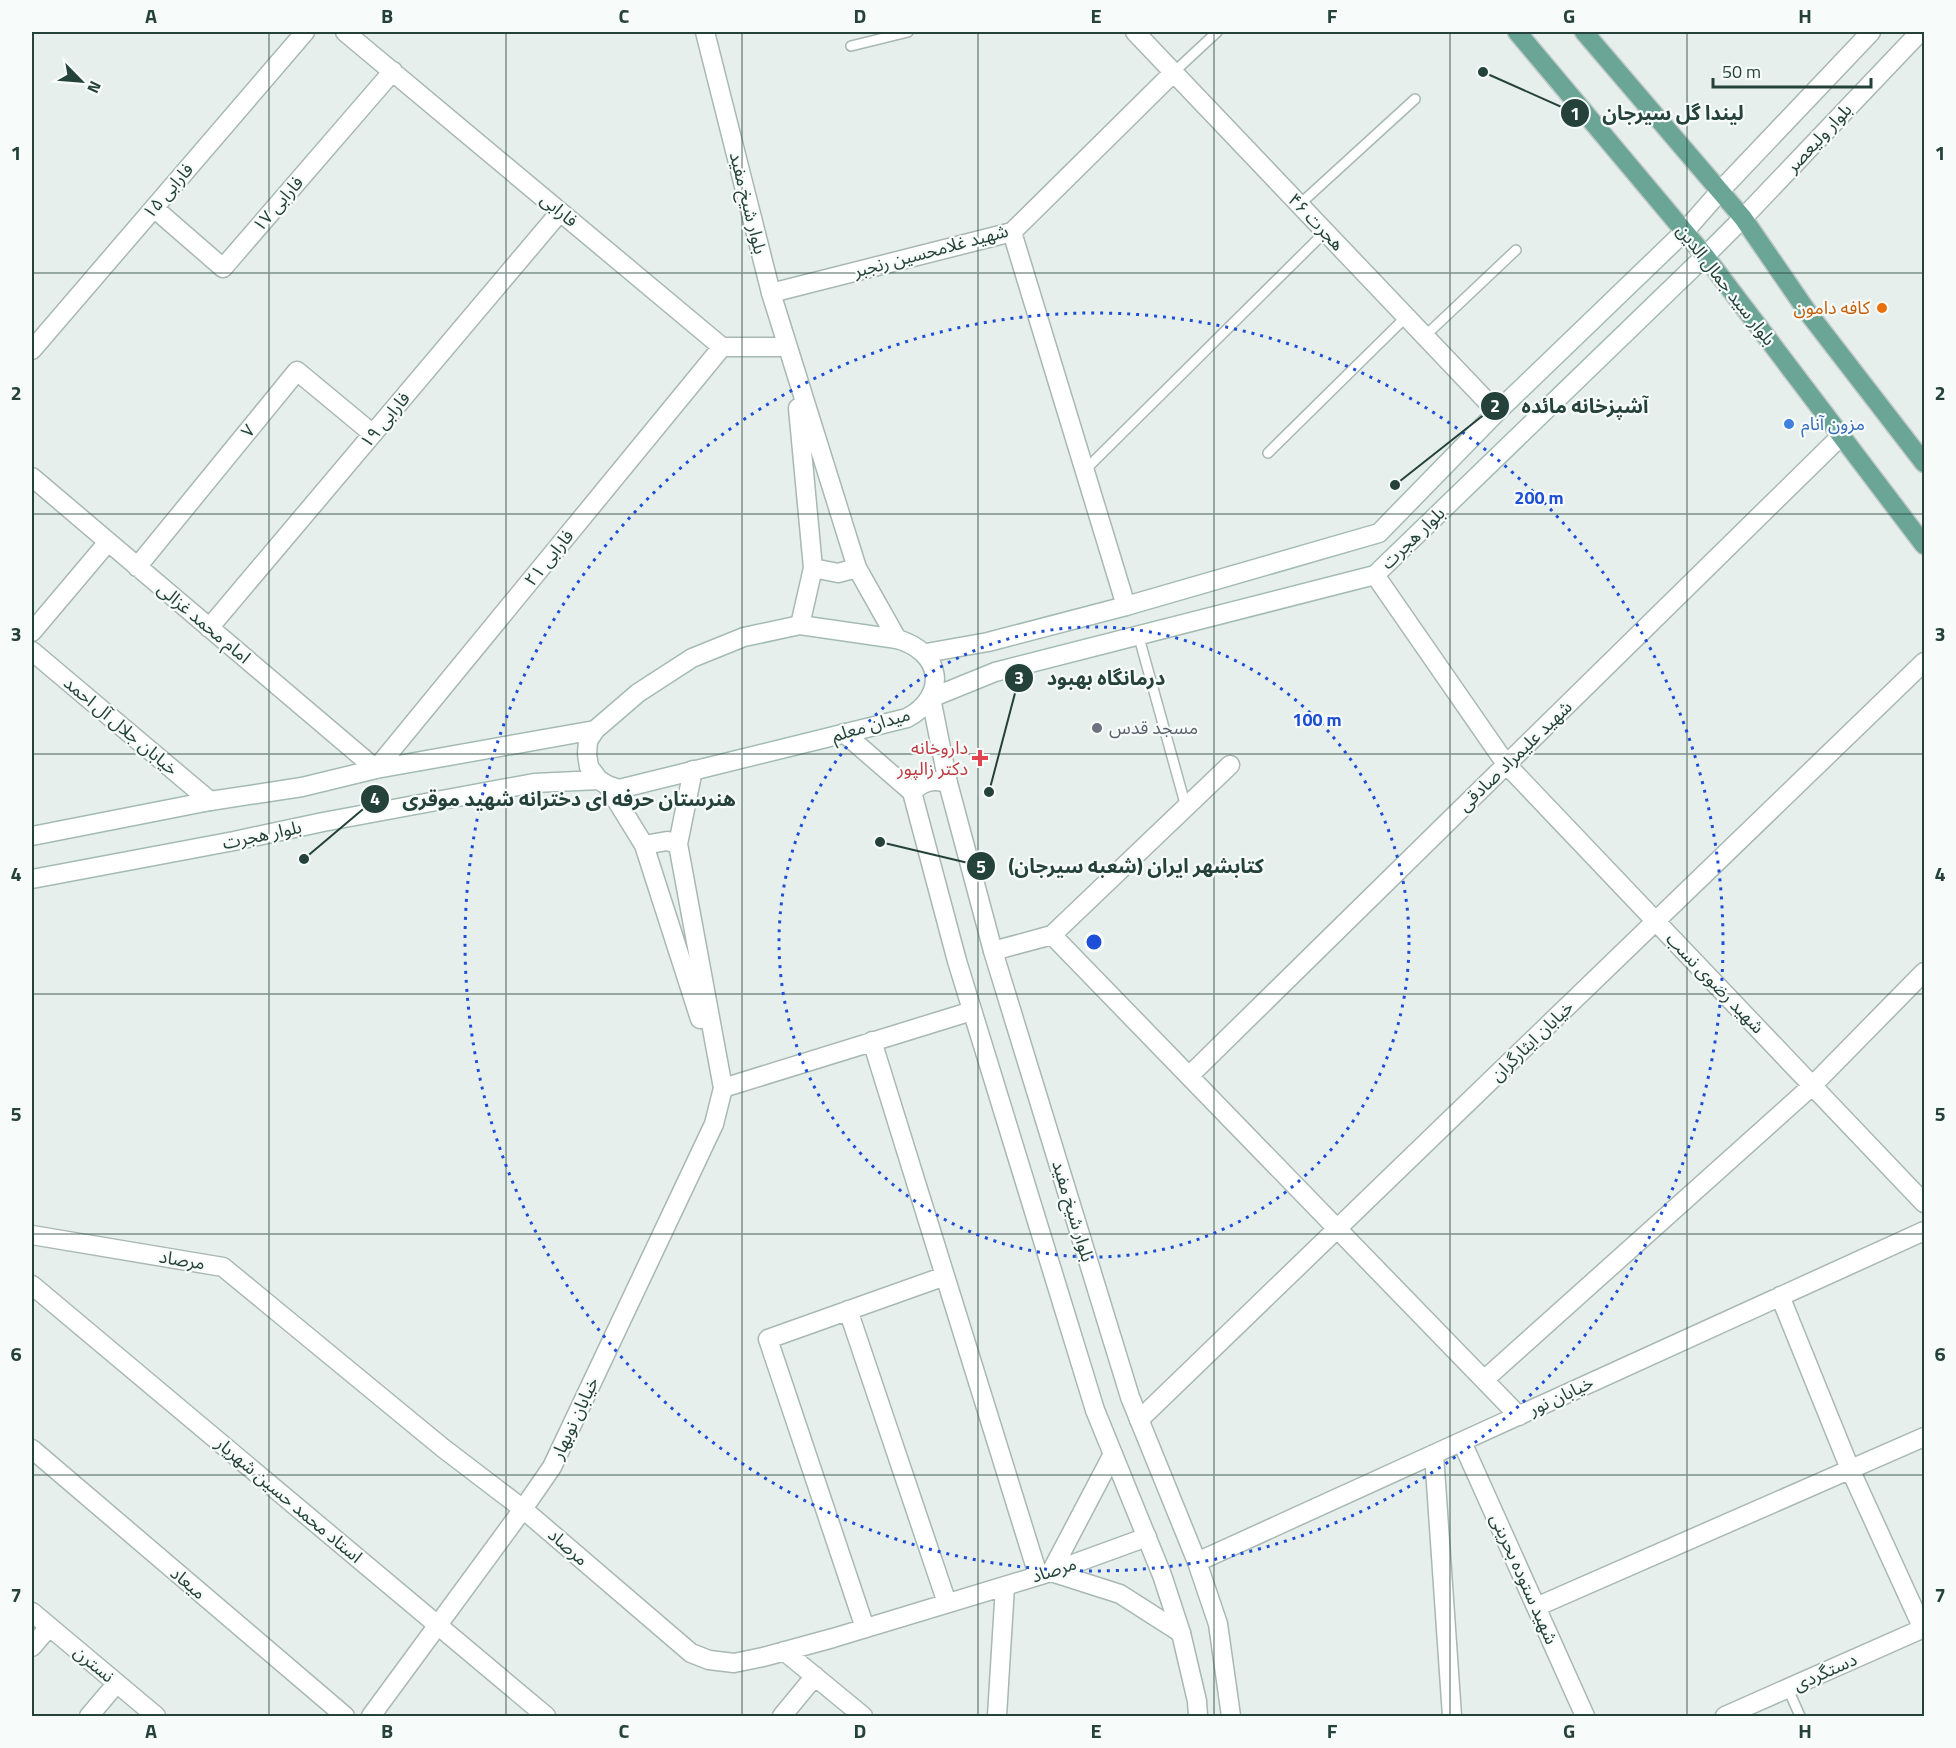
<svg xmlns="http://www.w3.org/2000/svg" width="1956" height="1748" font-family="'Titillium Web','Noto Sans Arabic',sans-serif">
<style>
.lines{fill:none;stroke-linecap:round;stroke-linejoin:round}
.service-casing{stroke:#a8b8b2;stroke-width:12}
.minor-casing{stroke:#a8b8b2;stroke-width:21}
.tertiary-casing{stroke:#a8b8b2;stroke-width:21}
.secondary-casing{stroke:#a4bbb3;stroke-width:21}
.primary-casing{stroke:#c2cac8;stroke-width:21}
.service{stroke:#fff;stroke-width:9}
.minor{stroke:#fff;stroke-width:18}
.tertiary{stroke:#fff;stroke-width:18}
.secondary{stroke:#fff;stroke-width:18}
.primary{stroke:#6aa596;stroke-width:18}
.grid{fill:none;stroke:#24423a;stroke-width:1.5;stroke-opacity:0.55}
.ring{fill:none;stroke:#1d4ed8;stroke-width:3;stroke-dasharray:3 6}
.food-dot{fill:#e8710a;stroke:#f7fbf9;stroke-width:2}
.shop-dot{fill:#3f7fe0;stroke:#f7fbf9;stroke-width:2}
.worship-dot{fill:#6b7280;stroke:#f7fbf9;stroke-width:2}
.health-dot{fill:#e0444e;stroke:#f7fbf9;stroke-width:2}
.labels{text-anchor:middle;stroke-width:4.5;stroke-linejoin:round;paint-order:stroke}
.street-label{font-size:18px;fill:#24423a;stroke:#f7fbf9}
.food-label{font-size:18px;fill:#c56008;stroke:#f7fbf9;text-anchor:end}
.shop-label{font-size:18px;fill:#366cbe;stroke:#f7fbf9;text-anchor:start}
.worship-label{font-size:18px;fill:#5b616d;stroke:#f7fbf9;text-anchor:start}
.health-label{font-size:18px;fill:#be3a42;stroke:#f7fbf9;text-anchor:end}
.centre{fill:#1d4ed8;stroke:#f7fbf9;stroke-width:3}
.ring-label{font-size:18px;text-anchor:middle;font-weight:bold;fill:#1d4ed8;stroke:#f7fbf9;stroke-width:4.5;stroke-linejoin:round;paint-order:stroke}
.leader{fill:none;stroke:#24423a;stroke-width:2}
.callout-dot{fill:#24423a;stroke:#f7fbf9;stroke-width:2}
.mark-label{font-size:18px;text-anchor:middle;font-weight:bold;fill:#fff}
.callout-label{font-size:20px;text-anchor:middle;font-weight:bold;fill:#24423a;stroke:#f7fbf9;stroke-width:4.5;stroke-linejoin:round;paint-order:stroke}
.neatline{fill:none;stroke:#24423a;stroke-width:2}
.grid-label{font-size:20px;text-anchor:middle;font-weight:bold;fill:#24423a}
</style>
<rect width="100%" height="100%" fill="#e6efeb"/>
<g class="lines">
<g class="service-casing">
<path id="service" d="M851,46l57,-14
M1174,72l43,-40
M1300,204l115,-105
M1425,336l91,-86
M1268,453l139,-137
M1084,471l242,-240
M1138,634l48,173
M1788,1689l12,27"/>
</g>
<g class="minor-casing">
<path id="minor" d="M345,32l377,315h65
M1135,32l362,380
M154,208l69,60 170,-197
M1012,232l114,374
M771,293l241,-61 162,-160
M32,350l273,-318
M32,477l344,292 346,-422
M137,567l160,-196 76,63
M1375,575l131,189 418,439
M209,628l351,-416
M32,632l76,-90
M32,651l178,150
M1052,935l467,481
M993,951l59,-16 178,-170
M872,1041l166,534
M1189,1076l652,-640
M723,1088l249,-77
M32,1235l191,32 220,181 80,61 168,144 18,7 25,3 29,-6 70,-19 218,-66 96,-35
M32,1285l514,431
M1780,1296l70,173 73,160
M848,1310l99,293
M1484,1380l329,-295 111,-113
M1139,1420l785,-758
M1462,1442l123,274
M32,1449l313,267
M1434,1454l18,262
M1197,1562l727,-331
M1051,1572l69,22 61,39
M1051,1572l62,-118
M1536,1607l388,-170
M32,1612l124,104
M865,1628l-97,-289 177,-63
M32,1647l17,-20
M784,1651l79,65
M89,1716l28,-33
M782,1716l33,-40
M997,1716l8,-130
M1725,1716l199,-88"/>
</g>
<g class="tertiary-casing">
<path id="tertiary" d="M705,32l66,261 86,275 40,71
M1685,231l36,-41 150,-158
M1705,256l38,-38 177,-186
M798,408l15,160 -13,57
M813,568l25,5 19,-5
M931,698l17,85 45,168 137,446 67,165 21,62 13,92
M844,733l68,59 45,169 138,449 67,165 19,58 16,68 1,15
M607,785l37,60 56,174
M912,792c11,-11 21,-13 36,-9
M644,845l23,-4 11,3
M371,1716l152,-207 29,-42 162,-343 9,-36 -45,-244 15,-74"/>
</g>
<g class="secondary-casing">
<path id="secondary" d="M800,625l97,14c46,13 51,57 10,79l-288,71 -12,-4 -8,-5 -10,-13 -2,-13 1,-13 7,-11 43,-37 54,-35 52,-21z
M926,653l62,-11 138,-36 253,-73 118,-121 188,-181
M931,698l64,-26 380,-97 330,-319
M32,836l178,-35 92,-14 74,-18 219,-39
M32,879l202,-38 89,-19 211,-39 65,-3"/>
</g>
<g class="primary-casing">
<path id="primary" d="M1517,32l188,224 219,289
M1584,32l159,186 66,96 115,149"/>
</g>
<use href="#service" class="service"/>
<use href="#minor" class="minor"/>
<use href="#tertiary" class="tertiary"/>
<use href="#secondary" class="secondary"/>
<use href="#primary" class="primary"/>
</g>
<path class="grid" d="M269,32v1684M506,32v1684M742,32v1684M978,32v1684M1214,32v1684M1450,32v1684M1687,32v1684M32,273h1892M32,514h1892M32,754h1892M32,994h1892M32,1234h1892M32,1475h1892"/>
<g class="ring">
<circle cx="1094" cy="942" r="315"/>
<circle cx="1094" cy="942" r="629"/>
</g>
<circle class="food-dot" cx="1882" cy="308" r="6"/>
<circle class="shop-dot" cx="1789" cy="424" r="6"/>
<circle class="worship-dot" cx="1097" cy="728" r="6"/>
<path class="health-dot" d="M977 749h6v6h6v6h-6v6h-6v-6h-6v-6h6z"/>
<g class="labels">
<g class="street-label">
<text transform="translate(1819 138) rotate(-47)" y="6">بلوار ولیعصر</text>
<text transform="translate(168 191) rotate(-49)" y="6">فارابی ۱۵</text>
<text transform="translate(748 203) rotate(76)" y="6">بلوار شیخ مفید</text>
<text transform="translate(278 204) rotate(-49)" y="6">فارابی ۱۷</text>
<text transform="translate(559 210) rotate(40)" y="6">فارابی</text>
<text transform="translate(1316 222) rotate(46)" y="6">هجرت ۴۶</text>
<text transform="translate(931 251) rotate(-15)" y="6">شهید غلامحسین رنجبر</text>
<text transform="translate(1726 285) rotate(52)" y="6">بلوار سید جمال الدین</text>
<text transform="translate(385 420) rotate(-50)" y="6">فارابی ۱۹</text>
<text transform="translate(248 431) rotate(-51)" y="6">۷</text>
<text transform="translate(1413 538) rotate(-44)" y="6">بلوار هجرت</text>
<text transform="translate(549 558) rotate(-51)" y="6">فارابی ۲۱</text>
<text transform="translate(204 623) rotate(40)" y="6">امام محمد غزالی</text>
<text transform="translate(871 725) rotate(-16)" y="6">میدان معلم</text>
<text transform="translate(121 726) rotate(40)" y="6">خیابان جلال آل احمد</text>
<text transform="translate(1515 756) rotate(-44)" y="6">شهید علیمراد صادقی</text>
<text transform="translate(262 835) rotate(-12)" y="6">بلوار هجرت</text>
<text transform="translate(1715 983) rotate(46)" y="6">شهید رضوی نسب</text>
<text transform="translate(1532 1041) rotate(-44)" y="6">خیابان ایثارگران</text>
<text transform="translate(1073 1211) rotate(73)" y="6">بلوار شیخ مفید</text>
<text transform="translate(182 1260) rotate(9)" y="6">مرصاد</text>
<text transform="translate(1561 1396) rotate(-25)" y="6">خیابان نور</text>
<text transform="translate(575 1418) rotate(-65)" y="6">خیابان نوبهار</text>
<text transform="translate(289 1500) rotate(40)" y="6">استاد محمد حسین شهریار</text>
<text transform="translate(568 1547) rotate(41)" y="6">مرصاد</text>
<text transform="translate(1054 1570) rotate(-18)" y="6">مرصاد</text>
<text transform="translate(1524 1579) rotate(66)" y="6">شهید ستوده بحرینی</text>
<text transform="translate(188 1583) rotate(40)" y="6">میعاد</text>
<text transform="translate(94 1664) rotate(40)" y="6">نسترن</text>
<text transform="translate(1825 1672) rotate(-24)" y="6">دستگردی</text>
</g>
<g class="food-label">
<text x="1870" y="314">کافه دامون</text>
</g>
<g class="shop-label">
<text x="1801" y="430">مزون آنام</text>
</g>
<g class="worship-label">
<text x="1109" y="734">مسجد قدس</text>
</g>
<g class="health-label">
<text x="968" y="754">داروخانه<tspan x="968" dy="21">دکتر زالپور</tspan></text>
</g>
</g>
<circle cx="1094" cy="942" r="9" class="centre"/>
<g class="ring-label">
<text x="1539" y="504">200 m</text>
<text x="1317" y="726">100 m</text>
</g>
<path class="leader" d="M1483 72L1575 113M1395 485L1495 406M989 792L1019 678M304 859L375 799M880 842L981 866"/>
<g class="callout-dot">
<circle cx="1483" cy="72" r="6"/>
<circle cx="1395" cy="485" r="6"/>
<circle cx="989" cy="792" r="6"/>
<circle cx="304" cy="859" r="6"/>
<circle cx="880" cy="842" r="6"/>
<circle cx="1575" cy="113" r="15"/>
<circle cx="1495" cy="406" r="15"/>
<circle cx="1019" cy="678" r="15"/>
<circle cx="375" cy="799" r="15"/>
<circle cx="981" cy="866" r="15"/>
</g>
<g class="mark-label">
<text x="1575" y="120">1</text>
<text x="1495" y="412">2</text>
<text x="1019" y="684">3</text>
<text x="375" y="805">4</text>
<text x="981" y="873">5</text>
</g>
<g class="callout-label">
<text x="1673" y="120">لیندا گل سیرجان</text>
<text x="1585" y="413">آشپزخانه مائده</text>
<text x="1106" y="685">درمانگاه بهبود</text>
<text x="569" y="806">هنرستان حرفه ای دخترانه شهید موقری</text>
<text x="1136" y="873">کتابشهر ایران (شعبه سیرجان)</text>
</g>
<rect width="1956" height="1748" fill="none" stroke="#f7fbf9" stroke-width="66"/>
<g transform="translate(81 81) rotate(115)" stroke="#f7fbf9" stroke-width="4.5" paint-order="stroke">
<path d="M0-4.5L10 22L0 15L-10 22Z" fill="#24423a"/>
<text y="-9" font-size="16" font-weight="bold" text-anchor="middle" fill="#24423a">N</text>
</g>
<path d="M1713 78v9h158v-9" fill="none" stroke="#24423a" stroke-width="3"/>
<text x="1722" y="78" font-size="18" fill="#24423a" stroke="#f7fbf9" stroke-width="4.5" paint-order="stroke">50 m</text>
<rect x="33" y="33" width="1890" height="1682" class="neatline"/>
<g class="grid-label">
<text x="151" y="23">A</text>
<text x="387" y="23">B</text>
<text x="624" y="23">C</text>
<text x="860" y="23">D</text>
<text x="1096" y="23">E</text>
<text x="1332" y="23">F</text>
<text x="1569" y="23">G</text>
<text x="1805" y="23">H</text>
<text x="16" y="160">1</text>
<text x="1940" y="160">1</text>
<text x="16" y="400">2</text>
<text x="1940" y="400">2</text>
<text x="16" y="641">3</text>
<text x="1940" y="641">3</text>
<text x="16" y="881">4</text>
<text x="1940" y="881">4</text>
<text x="16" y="1121">5</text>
<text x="1940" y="1121">5</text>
<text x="16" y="1361">6</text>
<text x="1940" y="1361">6</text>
<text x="16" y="1602">7</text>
<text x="1940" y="1602">7</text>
<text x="151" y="1738">A</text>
<text x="387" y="1738">B</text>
<text x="624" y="1738">C</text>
<text x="860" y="1738">D</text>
<text x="1096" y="1738">E</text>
<text x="1332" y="1738">F</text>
<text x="1569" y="1738">G</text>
<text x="1805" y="1738">H</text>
</g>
</svg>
